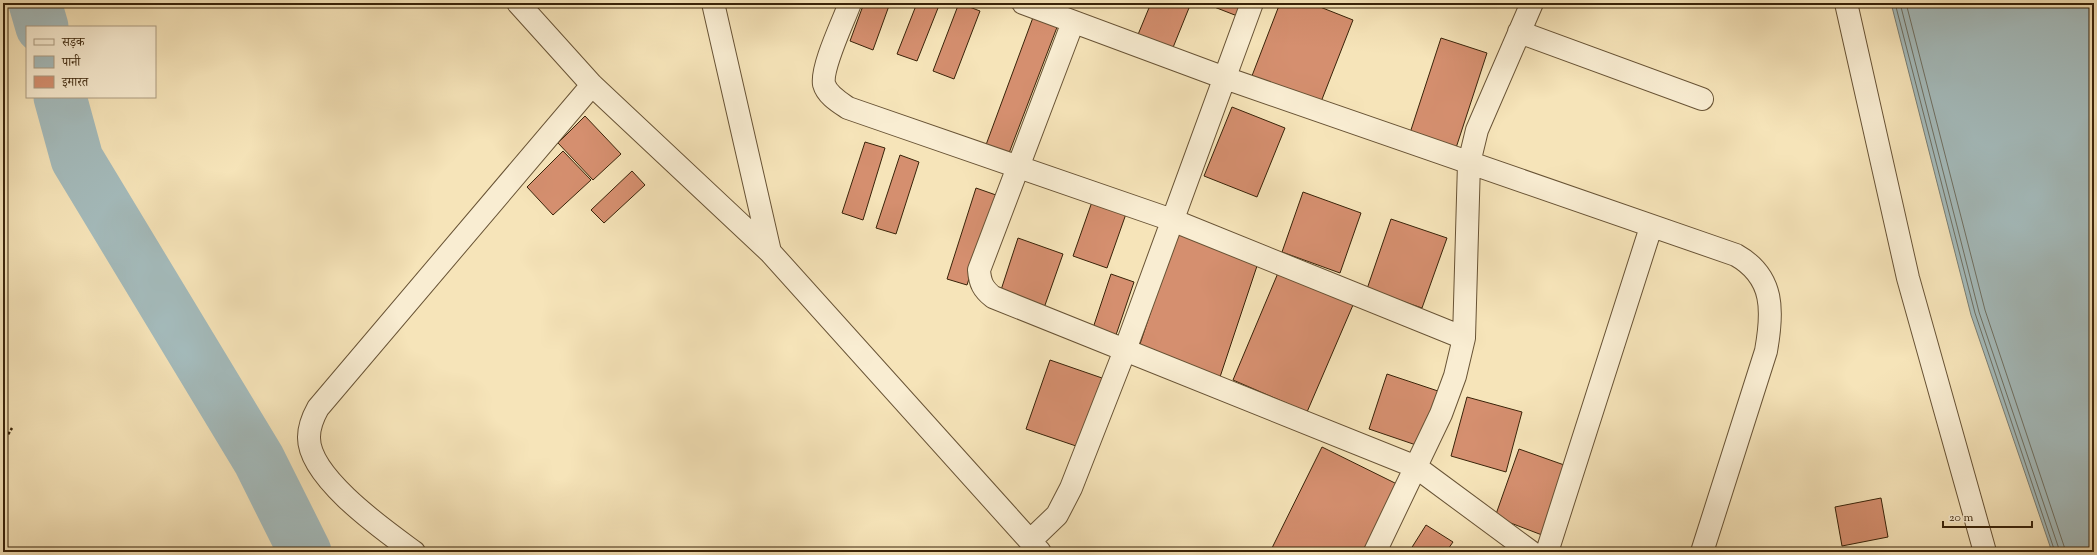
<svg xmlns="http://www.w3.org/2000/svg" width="2097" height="555" font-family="'Sorts Mill Goudy','Noto Serif Devanagari',serif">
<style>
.water{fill:#a4bbbc;stroke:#797e74}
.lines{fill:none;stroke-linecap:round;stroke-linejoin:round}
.shore{stroke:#6e6f62;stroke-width:1}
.river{stroke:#a4bbbc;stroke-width:53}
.building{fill:#d58f6f;stroke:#392309}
.minor-casing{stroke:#685335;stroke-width:24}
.path{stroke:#392309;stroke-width:2.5;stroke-dasharray:3 2;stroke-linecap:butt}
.minor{stroke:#f9edd2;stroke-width:22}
</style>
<rect width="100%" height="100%" fill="#f6e4b9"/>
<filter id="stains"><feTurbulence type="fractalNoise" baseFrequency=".005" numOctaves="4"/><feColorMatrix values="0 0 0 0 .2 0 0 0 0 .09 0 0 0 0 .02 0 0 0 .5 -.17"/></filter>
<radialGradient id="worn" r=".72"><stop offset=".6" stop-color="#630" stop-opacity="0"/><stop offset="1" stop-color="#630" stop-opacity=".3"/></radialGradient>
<path class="water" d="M1891,3h203v549h-42l-81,-237z"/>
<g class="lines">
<path class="shore" d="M1895,3l80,310 80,239
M1900,3l79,309 81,240
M1906,3l79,307 81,242"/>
<path class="river" d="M35,3l7,24
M60,97l17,62 182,301 46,92"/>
</g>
<path class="building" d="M864,3h26l-17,47 -23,-9z
M917,3h23l-23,58 -20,-7z
M959,3l21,8 -26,68 -21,-8z
M1151,3h40l-19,47 -35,-13z
M1204,3h47l-6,16z
M1280,3h30l43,17 -34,87 -69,-26z
M1035,12l24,10 -53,139 -23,-8z
M1441,38l46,15 -32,98 -46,-15z
M1232,107l53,21 -28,69 -53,-21z
M585,116l36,38 -28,26 -35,-37z
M865,142l20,6 -22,72 -21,-7z
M563,151l28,29 -38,35 -26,-28z
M900,155l19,7 -23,72 -20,-6z
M632,171l13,14 -41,38 -13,-13z
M976,188l20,7 -29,90 -20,-6z
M1303,192l58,21 -21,60 -58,-21z
M1093,199l34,12 -20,57 -34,-12z
M1391,219l56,19 -25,70 -55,-19z
M1177,233l82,27 -40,120 -82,-27z
M1018,238l45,16 -19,54 -44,-15z
M1278,273l75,32 -46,107 -74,-32z
M1111,274l23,8 -18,53 -23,-7z
M1050,360l52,18 -23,69 -53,-18z
M1387,374l51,17 -19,55 -50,-17z
M1467,397l55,15 -16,60 -55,-16z
M1322,447l81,40 -32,65h-101z
M1519,449l48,17 -25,69 -47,-18z
M1881,498l7,39 -46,9 -7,-39z
M1426,525l27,17 -7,10h-37z"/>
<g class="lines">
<g class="minor-casing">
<path id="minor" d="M518,3l74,82 178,167 270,300
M713,3l57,249
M850,3c-6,17 -29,64 -26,81 3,11 15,18 24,24l324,112 292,118
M1023,3l202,75 511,177c39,22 37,57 30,96l-64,201
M1846,3l62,275 77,274
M1073,22l-94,248c1,13 4,19 14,27l423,170 115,85
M1519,32l183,67
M1031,540l26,-25 14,-27 54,-138 127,-347
M414,552c-30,-22 -106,-75 -105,-115 0,-11 4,-20 9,-29l274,-323
M1375,552l66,-138 14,-38 9,-38 5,-175 8,-33 55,-127
M1547,552l104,-325"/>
</g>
<path class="path" d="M3,443l9,-15"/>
<use href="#minor" class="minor"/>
</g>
<rect width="2097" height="555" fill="none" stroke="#f6e4b9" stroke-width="16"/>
<rect x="4" y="4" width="2089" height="547" fill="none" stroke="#392309" stroke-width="2"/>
<rect x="8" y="8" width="2081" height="539" fill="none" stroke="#392309"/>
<rect x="26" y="26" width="130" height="72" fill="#f9edd2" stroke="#ac9c82"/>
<rect x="34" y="39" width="20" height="6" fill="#f9edd2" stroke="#ac9c82"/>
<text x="62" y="46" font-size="12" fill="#392309">सड़क</text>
<rect x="34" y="56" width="20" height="12" fill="#a4bbbc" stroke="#ac9c82"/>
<text x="62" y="66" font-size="12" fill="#392309">पानी</text>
<rect x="34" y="76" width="20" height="12" fill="#d58f6f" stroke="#ac9c82"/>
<text x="62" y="86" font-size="12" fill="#392309">इमारत</text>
<path d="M1943 521v6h89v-6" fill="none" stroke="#392309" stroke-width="2"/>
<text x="1949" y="521" font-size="12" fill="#392309" stroke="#f9edd2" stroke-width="3" paint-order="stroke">20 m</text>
<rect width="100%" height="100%" filter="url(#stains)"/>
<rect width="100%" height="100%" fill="url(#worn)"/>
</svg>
